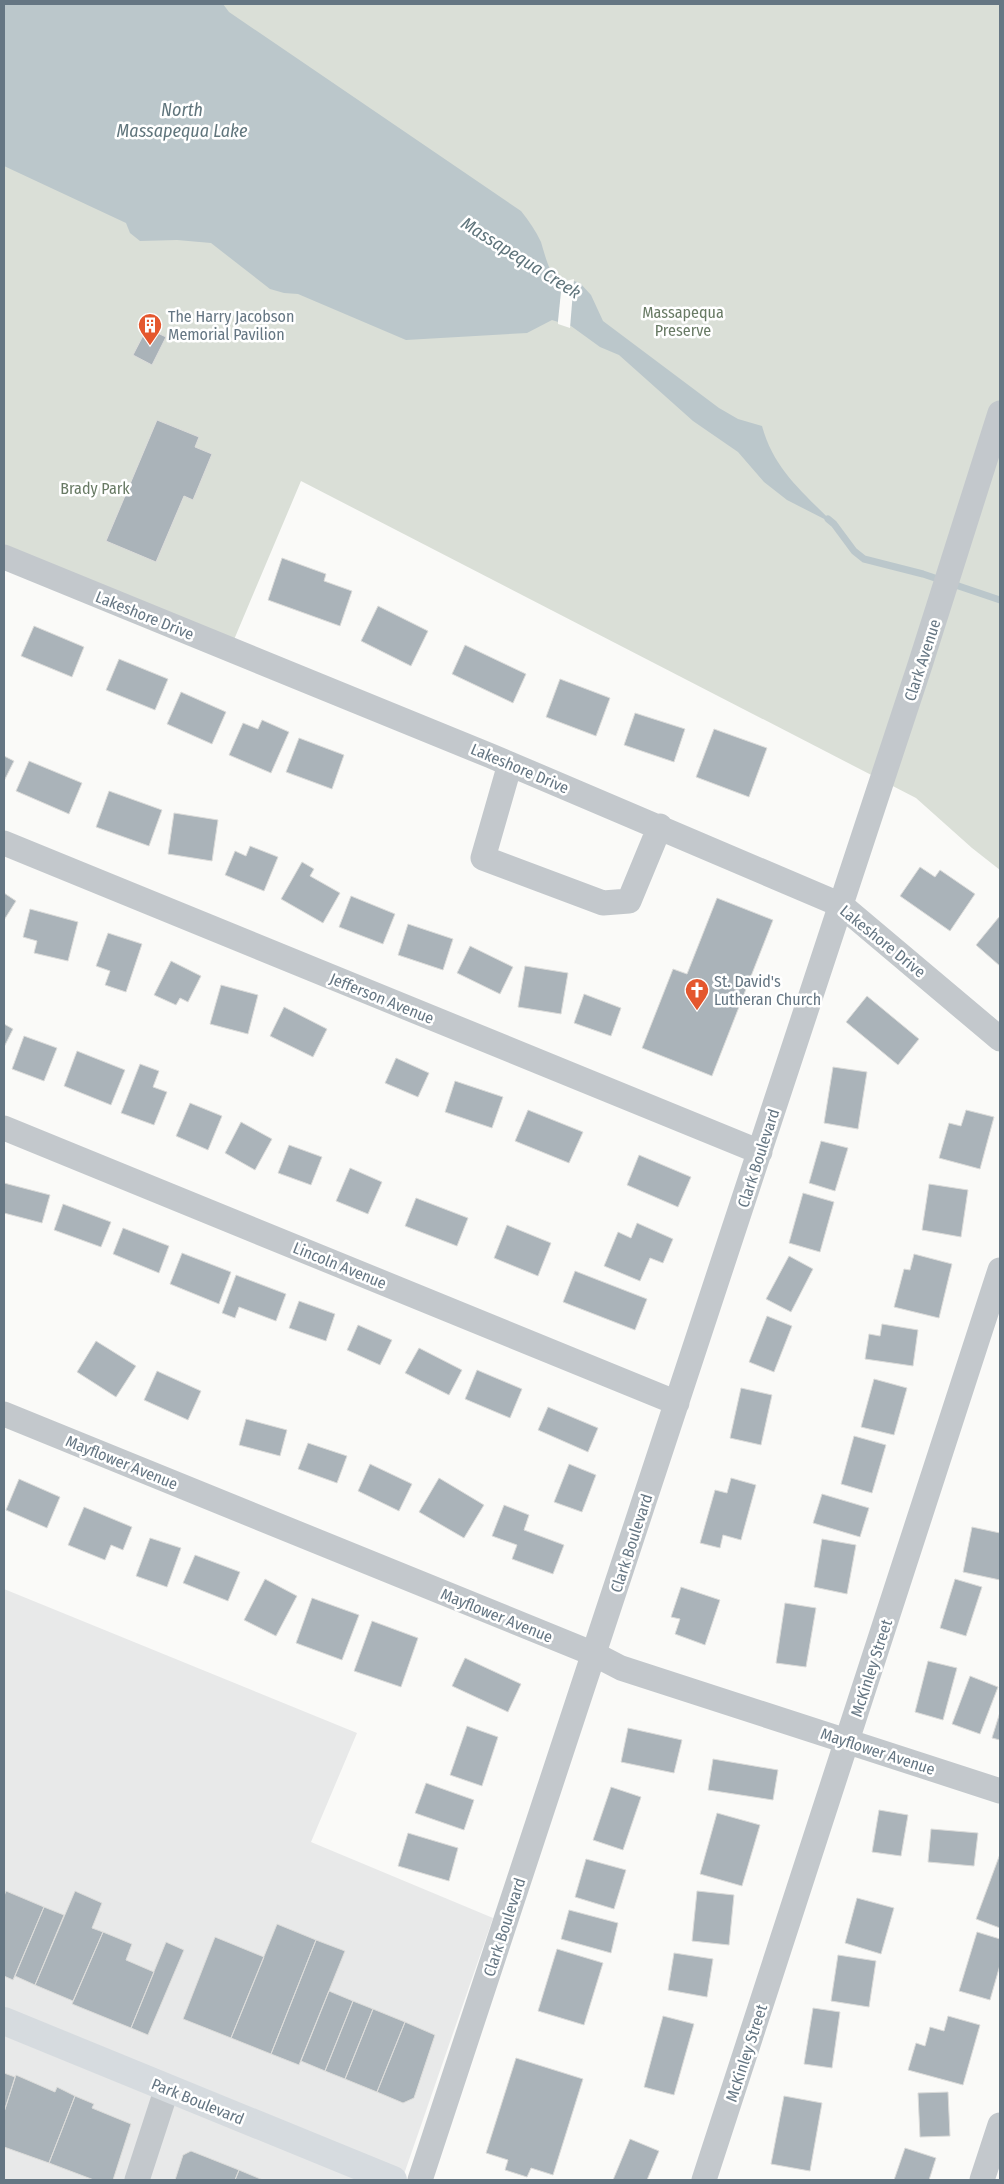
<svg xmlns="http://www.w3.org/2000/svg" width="1004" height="2184" font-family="'Fira Sans Condensed',sans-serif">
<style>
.built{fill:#e8e9e9}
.green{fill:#dadfd7}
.water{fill:#bbc7cb}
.pier{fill:#fafaf8}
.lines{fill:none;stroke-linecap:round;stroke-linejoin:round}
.stream{stroke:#bbc7cb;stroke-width:7}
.building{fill:#aab3b9;stroke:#dcdcda}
.minor{stroke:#c3c8cc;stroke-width:25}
.major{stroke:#d6dbdf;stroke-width:28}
.labels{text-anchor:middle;stroke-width:5;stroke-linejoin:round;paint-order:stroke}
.park-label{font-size:16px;fill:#687a64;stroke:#fff}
.poi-label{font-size:16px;fill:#657683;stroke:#fff;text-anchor:start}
.street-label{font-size:16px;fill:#657683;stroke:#fff}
.water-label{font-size:18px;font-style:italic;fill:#60757c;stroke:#fff}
</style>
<rect width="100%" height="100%" fill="#fafaf8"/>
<path class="built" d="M4,1589l353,144 -46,109 182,76 -91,262 -398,-1z"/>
<path class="green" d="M4,4h996v866l-28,-22 -56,-50 -615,-317 -68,161 -229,-94z"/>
<path class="water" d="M4,4h219l6,8 292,199c8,10 15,20 20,31 5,17 8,30 20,44l13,-5 6,2 11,12 12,26 116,87 19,11 24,7c12,44 41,66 72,98l-47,-24 -23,-18 -26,-30 -45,-31 -74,-66 -19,-8 -29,-21 -19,-6 -25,13 -121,7 -108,-46 -14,-1 -14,-4 -59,-46 -34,-3 -37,1 -10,-8 -4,-10 -122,-57z"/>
<path class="pier" d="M574,279l-4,49 -12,-4v-3l4,-39z"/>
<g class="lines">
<path class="stream" d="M828,519l6,5 20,27 10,8 59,15 77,26"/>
</g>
<path class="building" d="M147,328l19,9 -14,28 -19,-10z
M157,420l42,17 -4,10 17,7 -19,46 -9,-4 -28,66 -50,-21z
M282,558l44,16 -2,7 28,10 -12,35 -72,-26z
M378,606l50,25 -17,35 -50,-25z
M34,626l50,21 -12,30 -51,-21z
M465,645l61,29 -13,29 -61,-29z
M119,659l49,20 -13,31 -49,-20z
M560,679l50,19 -14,38 -50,-19z
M181,692l45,20 -14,32 -45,-20z
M635,713l50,16 -11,33 -50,-17z
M262,720l27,12 -18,41 -42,-18 14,-32 15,6z
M714,729l53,19 -18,49 -53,-20z
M299,738l45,17 -12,34 -46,-17z
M4,756l10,5 -10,20z
M29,761l53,22 -13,31 -53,-23z
M109,791l53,19 -13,36 -53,-19z
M174,813l44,7 -6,41 -44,-7z
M250,846l28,11 -14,34 -39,-16 10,-24 11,5z
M302,862l12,7 -4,7 30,17 -17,30 -42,-24z
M920,867l15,10 5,-7 35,24 -25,37 -50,-35z
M4,893l12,8 -12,19z
M351,896l44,18 -12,30 -44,-17z
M717,898l56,22 -61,156 -70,-28 31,-79 14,5z
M30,909l48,13 -10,39 -34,-8 3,-12 -14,-4z
M999,917l1,1v48l-24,-21z
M408,924l45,15 -10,31 -45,-15z
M108,933l34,11 -16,48 -21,-7 5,-14 -14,-5z
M470,946l43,21 -13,27 -43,-21z
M171,961l30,15 -13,26 -8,-4 -4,7 -22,-10z
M525,966l43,7 -7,41 -43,-7z
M221,985l37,10 -10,39 -38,-10z
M584,994l37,14 -10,28 -37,-13z
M867,996l52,43 -21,26 -52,-43z
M284,1007l43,22 -14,28 -43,-21z
M4,1024l9,5 -9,18z
M24,1036l33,12 -13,33 -32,-12z
M77,1051l48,19 -14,35 -47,-19z
M396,1058l33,15 -11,24 -33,-14z
M140,1064l19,7 -6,16 14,5 -13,33 -33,-12z
M833,1067l34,5 -9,57 -34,-6z
M455,1081l48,16 -11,31 -47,-16z
M190,1103l32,13 -14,34 -32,-14z
M528,1110l55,22 -14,31 -54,-22z
M966,1110l28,7 -14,52 -41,-11 10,-35 12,3z
M241,1122l31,17 -17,31 -30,-17z
M821,1141l27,7 -13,43 -26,-8z
M289,1145l33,12 -11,28 -33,-12z
M639,1155l52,22 -13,30 -51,-22z
M350,1168l32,14 -14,32 -32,-13z
M4,1183l46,12 -8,28 -38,-10z
M929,1184l39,6 -7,47 -39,-7z
M803,1193l31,9 -14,50 -31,-9z
M416,1198l52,20 -11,28 -52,-20z
M63,1204l48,18 -10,25 -47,-17z
M637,1223l36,16 -10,24 -13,-5 -10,23 -36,-15 14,-34 13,6z
M507,1225l44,18 -13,33 -44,-18z
M123,1228l46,18 -10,27 -46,-19z
M182,1253l49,19 -12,32 -49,-20z
M914,1254l38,10 -13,54 -45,-11 10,-38 6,1z
M789,1256l24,13 -22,43 -25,-13z
M575,1271l72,28 -12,31 -72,-28z
M236,1275l50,19 -10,27 -37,-14 -4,11 -13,-5z
M299,1301l36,13 -9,27 -37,-13z
M767,1316l25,10 -18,46 -25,-10z
M882,1324l36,6 -5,36 -48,-7 4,-25 11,2z
M358,1325l34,15 -12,25 -33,-15z
M96,1341l40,25 -20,31 -39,-25z
M419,1348l43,22 -13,25 -44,-22z
M477,1370l45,19 -12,29 -45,-19z
M157,1371l44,20 -13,29 -44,-20z
M874,1379l33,9 -13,47 -33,-8z
M741,1388l31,7 -11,50 -31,-7z
M548,1407l50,21 -10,24 -50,-22z
M246,1419l41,11 -7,26 -41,-11z
M854,1436l32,9 -14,48 -31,-9z
M308,1443l39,13 -10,27 -39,-14z
M370,1464l42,20 -13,27 -41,-20z
M569,1464l27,11 -14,37 -28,-10z
M439,1478l45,27 -20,33 -45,-26z
M731,1478l25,7 -15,55 -18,-5 -3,13 -20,-5 15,-53 12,3z
M19,1479l41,18 -13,31 -41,-18z
M822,1494l47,14 -9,29 -47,-14z
M504,1505l25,10 -5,15 40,15 -11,29 -41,-15 5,-14 -25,-9z
M84,1507l48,20 -9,23 -12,-5 -6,15 -37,-15z
M972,1527l28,6v47l-37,-8z
M150,1538l31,10 -14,39 -31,-11z
M822,1539l34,6 -9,49 -33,-7z
M195,1555l45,17 -12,29 -45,-18z
M265,1579l32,17 -21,40 -32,-16z
M955,1579l27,8 -16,49 -26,-8z
M681,1587l39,13 -15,45 -30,-11 5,-15 -9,-2z
M312,1598l47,17 -17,45 -46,-17z
M785,1603l31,5 -10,59 -30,-4z
M372,1621l46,17 -17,49 -47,-16z
M465,1658l56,26 -13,28 -56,-26z
M928,1661l29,7 -14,52 -28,-8z
M970,1676l28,11 -18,47 -28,-10z
M1000,1712v28l-8,-2z
M467,1726l31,11 -16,49 -32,-11z
M628,1728l54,12 -8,33 -53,-11z
M713,1759l65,11 -5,30 -65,-10z
M426,1783l48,17 -10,30 -49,-17z
M611,1787l30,10 -18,53 -30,-10z
M879,1810l29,5 -7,41 -29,-4z
M717,1813l43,12 -18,61 -42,-12z
M931,1829l47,4 -4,33 -46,-4z
M408,1833l50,15 -9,33 -51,-15z
M1000,1854v74l-24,-9z
M586,1859l40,11 -12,39 -39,-12z
M6,1891l38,16 -31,73 -9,-4v-80z
M75,1891l27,12 -10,25 11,4 -30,69 -38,-16z
M697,1891l37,4 -5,50 -37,-4z
M857,1898l37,10 -13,46 -36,-11z
M44,1907l20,8 -29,70 -20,-9z
M569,1910l49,13 -7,30 -50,-14z
M277,1924l39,16 -45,114 -40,-16z
M103,1932l29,12 -6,16 28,12 -23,56 -59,-24z
M977,1932l23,7v26l-10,35 -31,-9z
M215,1937l49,20 -33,81 -48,-19z
M316,1940l29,11 -46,114 -28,-11z
M166,1942l18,8 -36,85 -17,-7z
M557,1949l46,14 -19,62 -46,-14z
M674,1953l39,6 -6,38 -39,-7z
M838,1955l38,6 -7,46 -38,-6z
M329,1991l24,10 -28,70 -24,-10z
M353,2001l20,8 -28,70 -20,-8z
M813,2008l27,4 -8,56 -28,-4z
M373,2009l32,13 -28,70 -32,-13z
M663,2016l31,8 -20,71 -30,-8z
M948,2016l32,9 -17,60 -55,-15 8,-27 9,3 5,-19 14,4z
M405,2022l30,13 -21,63 -11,5 -26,-11z
M516,2058l67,21 -30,96 -22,-7 -4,9 -22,-7 3,-10 -22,-7z
M4,2073l11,4 -11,35z
M16,2075l39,17 2,-5 18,9 -26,67 -45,-16v-35z
M948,2092l2,44 -30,1 -2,-44z
M75,2096l19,8 -2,4 39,16 -18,56h-19l-45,-17z
M784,2096l38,7 -12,68 -39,-7z
M630,2139l29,12 -12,29h-34z
M905,2148l31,10 -7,22h-35z
M191,2151l48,19 -4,10h-60l8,-25z
M239,2170l24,10h-28z"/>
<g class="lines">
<path class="minor" d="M4,557l487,199 350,149 159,134
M510,764l-27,94 120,45 26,-2 31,-75
M4,843l756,309
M4,1128l673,275
M4,1414l590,240 27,14 379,123
M137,2180l30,-92
M420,2180l500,-1515 80,-252
M704,2180l296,-910
M982,2180l18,-55"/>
<path class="major" d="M4,2021l389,159"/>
</g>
<defs>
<g id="building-pin" transform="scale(1.25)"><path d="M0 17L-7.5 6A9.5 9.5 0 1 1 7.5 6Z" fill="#e4572e" stroke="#fff"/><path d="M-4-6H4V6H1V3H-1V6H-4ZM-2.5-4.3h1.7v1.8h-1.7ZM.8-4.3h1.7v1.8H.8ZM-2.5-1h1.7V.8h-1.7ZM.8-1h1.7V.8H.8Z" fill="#fff"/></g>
<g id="church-pin" transform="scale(1.25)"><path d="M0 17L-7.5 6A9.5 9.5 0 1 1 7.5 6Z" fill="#e4572e" stroke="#fff"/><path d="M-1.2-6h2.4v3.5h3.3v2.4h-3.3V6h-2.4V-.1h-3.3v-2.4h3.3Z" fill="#fff"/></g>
</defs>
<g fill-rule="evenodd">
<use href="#building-pin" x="150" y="325"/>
<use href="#church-pin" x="697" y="990"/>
</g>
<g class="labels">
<g class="park-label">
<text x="683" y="318">Massapequa<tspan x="683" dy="18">Preserve</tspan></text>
<text x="95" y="494">Brady Park</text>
</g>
<g class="poi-label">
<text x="168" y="322">The Harry Jacobson<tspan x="168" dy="18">Memorial Pavilion</tspan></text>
<text x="714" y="987">St. David's<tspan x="714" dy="18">Lutheran Church</tspan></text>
</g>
<g class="street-label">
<text transform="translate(145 615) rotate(22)" y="6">Lakeshore Drive</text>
<text transform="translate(922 660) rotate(-72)" y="6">Clark Avenue</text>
<text transform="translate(520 768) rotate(23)" y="6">Lakeshore Drive</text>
<text transform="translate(883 941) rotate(39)" y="6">Lakeshore Drive</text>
<text transform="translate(382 998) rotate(22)" y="6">Jefferson Avenue</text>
<text transform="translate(758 1158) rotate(-72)" y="6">Clark Boulevard</text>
<text transform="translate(340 1265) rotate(22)" y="6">Lincoln Avenue</text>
<text transform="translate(122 1462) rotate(22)" y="6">Mayflower Avenue</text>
<text transform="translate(631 1543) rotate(-72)" y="6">Clark Boulevard</text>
<text transform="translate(497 1615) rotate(22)" y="6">Mayflower Avenue</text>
<text transform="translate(871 1668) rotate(-72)" y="6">McKinley Street</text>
<text transform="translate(878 1751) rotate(18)" y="6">Mayflower Avenue</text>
<text transform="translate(504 1927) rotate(-72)" y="6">Clark Boulevard</text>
<text transform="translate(746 2053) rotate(-72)" y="6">McKinley Street</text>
<text transform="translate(198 2101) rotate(22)" y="6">Park Boulevard</text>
</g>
<g class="water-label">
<text x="182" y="116">North<tspan x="182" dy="21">Massapequa Lake</tspan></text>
<text transform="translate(521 258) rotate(32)" y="6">Massapequa Creek</text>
</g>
</g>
<rect width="1004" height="2184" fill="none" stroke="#657683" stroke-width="10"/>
</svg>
